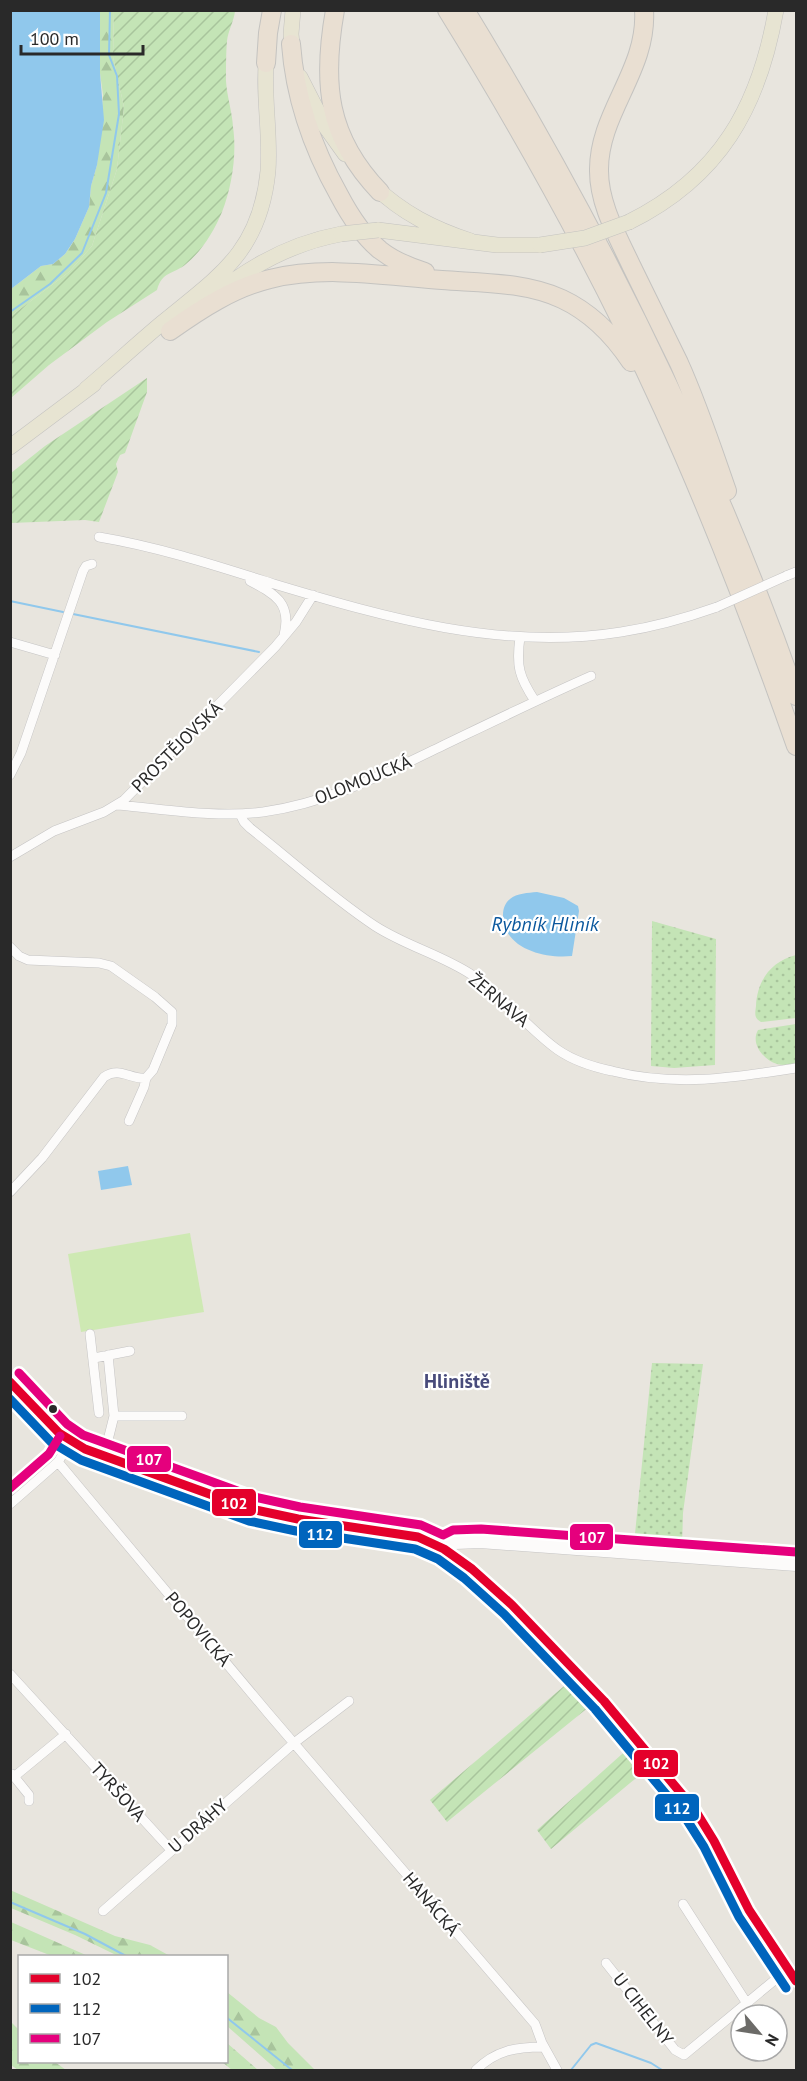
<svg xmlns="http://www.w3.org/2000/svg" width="807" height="2081" font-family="'PT Sans',sans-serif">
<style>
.grass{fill:url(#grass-dots)}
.forest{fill:url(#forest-firs)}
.garden{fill:url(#garden-furrows)}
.pitch{fill:#cee9b3}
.water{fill:#90c8ec}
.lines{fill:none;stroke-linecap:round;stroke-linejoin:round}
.stream{stroke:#90c8ec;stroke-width:2}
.street-casing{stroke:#c5c4c4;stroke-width:10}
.secondary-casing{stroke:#c5c4c4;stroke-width:15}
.primary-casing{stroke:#c4c3c0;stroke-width:16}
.highway-casing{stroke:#c4c3c0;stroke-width:20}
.street{stroke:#fcfbfa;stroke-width:9}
.secondary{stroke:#fcfbfa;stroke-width:14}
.primary{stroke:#e7e4d2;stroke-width:15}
.highway{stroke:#e9dfd2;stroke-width:18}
.street-bridge-casing{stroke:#c5c4c4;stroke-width:10;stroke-linecap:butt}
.primary-bridge-casing{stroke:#c4c3c0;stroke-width:16;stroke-linecap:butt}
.street-bridge{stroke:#fcfbfa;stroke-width:9}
.primary-bridge{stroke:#e7e4d2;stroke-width:15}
.bus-1-casing{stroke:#fff;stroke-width:14}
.bus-2-casing{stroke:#fff;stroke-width:14}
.bus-3-casing{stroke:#fff;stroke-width:14}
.bus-1{stroke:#e4002b;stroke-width:9}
.bus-2{stroke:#0065bd;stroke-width:9}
.bus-3{stroke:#e5007d;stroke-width:9}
.bus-dot{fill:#292929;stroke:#fff;stroke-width:2}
.labels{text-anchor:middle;stroke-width:4.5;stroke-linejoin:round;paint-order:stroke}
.street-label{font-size:18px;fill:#292929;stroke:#fff}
.water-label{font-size:20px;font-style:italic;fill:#0a579d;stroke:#fff}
.neighbourhood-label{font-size:20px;font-weight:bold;fill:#484b7b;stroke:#fff}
.line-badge{stroke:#fff;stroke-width:2}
.badge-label{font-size:16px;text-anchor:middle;font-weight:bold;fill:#fff}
</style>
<defs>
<pattern id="grass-dots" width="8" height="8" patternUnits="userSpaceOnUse" patternTransform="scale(1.5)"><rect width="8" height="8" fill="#c4e4b6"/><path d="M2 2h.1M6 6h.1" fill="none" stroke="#a8c49c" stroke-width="1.8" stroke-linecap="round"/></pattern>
<pattern id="forest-firs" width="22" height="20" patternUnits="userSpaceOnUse" patternTransform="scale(1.5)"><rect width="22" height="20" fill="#c4e4b6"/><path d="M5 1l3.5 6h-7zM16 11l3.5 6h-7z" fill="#a8c49c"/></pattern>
<pattern id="garden-furrows" width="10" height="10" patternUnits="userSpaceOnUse" patternTransform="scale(1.5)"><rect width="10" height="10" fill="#c4e4b6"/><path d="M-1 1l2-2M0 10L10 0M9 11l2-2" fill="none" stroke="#a8c49c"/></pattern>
</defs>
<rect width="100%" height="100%" fill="#e8e5de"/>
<path class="grass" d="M652,921l64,18 -1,126 -41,3 -23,-2z
M796,955v63l-35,4c-7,-4 -6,-8 -5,-16 1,-25 15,-45 40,-51z
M796,1024v39c-6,2 -12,3 -19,1 -13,-4 -27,-20 -19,-34z
M652,1363l51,1 -20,149 -1,34 -48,-3z"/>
<path class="forest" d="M100,11h14l-1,46 11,50 -7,62 -25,77 -23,26 -58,44v-27l30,-23 12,-2 12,-10 10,-15 14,-32 2,-21 6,-21 6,-70 -3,-22z
M10,1890l105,46 35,9 20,11h-52l-43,-21 -64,-27z
M11,1922l77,34h-36l-41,-16z
M227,1992l32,26 17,9 12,16 27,27h-38l-50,-44z
M11,2022l8,8 1,32h35l11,8h-48l-7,-5z
M227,2043l31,27h-26l-10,-8h4z"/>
<path class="garden" d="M114,11h121c-1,10 -7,20 -8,30 -1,11 -1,28 -1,40 1,16 6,30 7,46 4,27 -1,59 -11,85 -8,19 -20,39 -36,52 -13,11 -24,7 -29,26l-50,32 -58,43 -38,33v-82l58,-44 23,-26 25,-77 7,-62 -11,-50z
M147,378v14l-22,61 -5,2 -4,9 2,8 -19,50 -14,-2 -74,3v-50l34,-27z
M570,1681l25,21 -148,120 -17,-22z
M631,1746l17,22 -97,81 -14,-19z"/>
<path class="pitch" d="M190,1233l14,79 -123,20 -13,-78z"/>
<path class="water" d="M11,10l89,1v62l4,47 -7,45 -6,21 -2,21 -14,32 -10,15 -12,10 -12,2 -30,23z
M537,892l27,6 14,8 1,5 -7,45c-27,3 -69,-7 -69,-41 0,-6 2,-12 7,-16 7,-6 18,-6 27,-7z
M128,1166l4,19 -31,5 -3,-19z"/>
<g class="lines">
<path class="stream" d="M10,312l40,-28 32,-31 24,-60 13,-79 -2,-38 -8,-21 1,-45
M10,601l53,11
M73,614l186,38
M10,1902l75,32 41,22
M226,2017l66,53
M571,2070l20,-25 5,-2 55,20 11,7"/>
<g class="street-casing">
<path id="street" d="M99,537c60,10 118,29 175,47 113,34 229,67 347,48 33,-5 65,-14 96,-25
M786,576l10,-4
M250,581c25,13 42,22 34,54
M520,637c-4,29 -1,40 15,64
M10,642l45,13
M10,775l11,-22 62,-182 3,-5 6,-2
M117,805c49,4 97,13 146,7 65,-9 121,-38 179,-66 50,-24 99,-48 149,-70
M240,814l4,8 6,6c41,32 81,69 125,98 31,20 67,29 97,49 32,21 55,53 86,75 16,11 35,17 54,21 64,16 121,7 184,-3
M10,857l44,-26 50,-19 20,-12 151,-153 21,-25 17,-27
M10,947l9,9 9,4 71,3 12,3 44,31 17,15v12l-19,46 -7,8 -2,9 -15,34
M10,1192l32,-34 62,-81c16,-11 26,3 42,1
M90,1334l9,79
M94,1358l36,-7
M114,1416h68
M104,1456l10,-40 -6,-61
M58,1462l210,251 267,311 7,19 15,27
M10,1504l48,-42 12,-20
M444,1549l41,30 27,26 92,96 50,58 51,66 44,85 47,71
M10,1674l161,176
M12,1774l17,21v6
M15,1776l51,-42
M683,1904l63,98
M103,1911l191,-168 55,-42
M606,1963l69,87 9,5 104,-86
M476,2070c20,-20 41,-23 67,-23"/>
</g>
<g class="secondary-casing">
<path id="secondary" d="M10,1381l49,52 18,13 124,46 50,17 47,10 120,18 26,12 11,-7 25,-1 316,23"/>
</g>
<g class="primary-casing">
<path id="primary" d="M293,10l-2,24 2,20
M300,77l25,49 20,28
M373,185c29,28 61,44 98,56
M629,222c91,-45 130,-115 147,-212
M378,230l119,15h43
M212,297c39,-32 80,-54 129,-63
M86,389c26,-22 51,-45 76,-66 57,-47 98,-71 106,-152 3,-39 -6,-79 -1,-118
M10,447l84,-63"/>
</g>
<g class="highway-casing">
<path id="highway" d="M335,10c-13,73 -8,127 45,182
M447,10c80,129 153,261 216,399 50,110 93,223 133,337
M465,10c133,217 247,447 331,686
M644,10c4,60 -46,103 -45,161 0,33 18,64 32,94 16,32 32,65 48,98 19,42 33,85 48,128
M291,44c4,55 21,103 48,151 11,21 23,40 41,55 14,11 29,17 45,22
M266,63l2,-30 4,-23
M170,331c31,-22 63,-43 100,-52 56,-14 115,-3 172,1 40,3 83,2 120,19 30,14 51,36 69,63"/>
</g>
<use href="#street" class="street"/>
<use href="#secondary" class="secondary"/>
<use href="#primary" class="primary"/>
<use href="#highway" class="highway"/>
<g class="street-bridge-casing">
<path id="street-bridge" d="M717,607l69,-31"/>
</g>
<g class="primary-bridge-casing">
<path id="primary-bridge" d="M341,234l37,-4
M540,245l45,-7 44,-16"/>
</g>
<use href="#street-bridge" class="street-bridge"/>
<use href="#primary-bridge" class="primary-bridge"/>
<g class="bus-1-casing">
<path id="bus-1" d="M10,1382l49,51 26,16 166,60 47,10 120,18 26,12 28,20 40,36 92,96 91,109 19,31 35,69 47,71"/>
</g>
<g class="bus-2-casing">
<path id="bus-2" d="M10,1399l41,43 30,18 168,61 47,10 119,18 23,10 26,19 40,36 91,95 90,108 19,30 35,70 47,71"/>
</g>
<g class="bus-3-casing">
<path id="bus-3" d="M19,1373l48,51 16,11 171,62 46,10 121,18 22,10 10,-5 28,-1 315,23
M10,1488l39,-34 11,-18"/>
</g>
<use href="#bus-1" class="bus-1"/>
<use href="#bus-2" class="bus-2"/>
<use href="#bus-3" class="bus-3"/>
</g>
<circle class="bus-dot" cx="53" cy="1409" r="5"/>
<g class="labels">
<g class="street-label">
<text transform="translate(177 747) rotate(-45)" y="6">PROSTĚJOVSKÁ</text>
<text transform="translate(363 780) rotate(-22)" y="6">OLOMOUCKÁ</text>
<text transform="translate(499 1000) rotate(40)" y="6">ŽERNAVA</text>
<text transform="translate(198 1629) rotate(50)" y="6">POPOVICKÁ</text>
<text transform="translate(118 1792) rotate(48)" y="6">TYRŠOVA</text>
<text transform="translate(198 1826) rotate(-41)" y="6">U DRÁHY</text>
<text transform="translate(431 1904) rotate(50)" y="6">HANÁCKÁ</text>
<text transform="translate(643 2009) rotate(52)" y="6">U CIHELNY</text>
</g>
<g class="water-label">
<text x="545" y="931">Rybník Hliník</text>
</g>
<g class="neighbourhood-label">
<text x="457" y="1388">Hliniště</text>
</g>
</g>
<g class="line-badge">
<rect x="126" y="1445" width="46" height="28" rx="6" fill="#e5007d"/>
<rect x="211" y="1488" width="46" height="29" rx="6" fill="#e4002b"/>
<rect x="298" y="1520" width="45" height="29" rx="6" fill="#0065bd"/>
<rect x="569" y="1523" width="45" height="28" rx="6" fill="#e5007d"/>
<rect x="633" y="1749" width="46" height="29" rx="6" fill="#e4002b"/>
<rect x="654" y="1793" width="46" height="29" rx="6" fill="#0065bd"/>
</g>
<g class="badge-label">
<text x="149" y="1465">107</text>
<text x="234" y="1509">102</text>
<text x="320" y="1540">112</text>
<text x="592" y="1543">107</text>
<text x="656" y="1769">102</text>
<text x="677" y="1814">112</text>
</g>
<rect width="807" height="2081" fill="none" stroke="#292929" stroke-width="24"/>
<rect x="18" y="1955" width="210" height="108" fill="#ffffff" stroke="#a9a9a9" stroke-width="1.5"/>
<rect x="30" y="1974" width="30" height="9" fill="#e4002b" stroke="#a9a9a9" stroke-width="1.5"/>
<text x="72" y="1985" font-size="18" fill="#292929">102</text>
<rect x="30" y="2004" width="30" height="9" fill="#0065bd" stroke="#a9a9a9" stroke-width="1.5"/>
<text x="72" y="2015" font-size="18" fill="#292929">112</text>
<rect x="30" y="2034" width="30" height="9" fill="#e5007d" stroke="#a9a9a9" stroke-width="1.5"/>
<text x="72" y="2045" font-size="18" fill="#292929">107</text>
<g transform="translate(759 2033) rotate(119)"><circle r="28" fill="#ffffff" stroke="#a9a9a9" stroke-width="1.5"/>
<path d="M0-4.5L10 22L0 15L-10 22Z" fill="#6c6b68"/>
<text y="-9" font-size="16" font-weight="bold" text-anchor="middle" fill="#292929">N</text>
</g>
<path d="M21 45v9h122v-9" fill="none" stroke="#292929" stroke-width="3"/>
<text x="30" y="45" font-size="18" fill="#292929" stroke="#ffffff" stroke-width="4.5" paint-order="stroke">100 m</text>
</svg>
